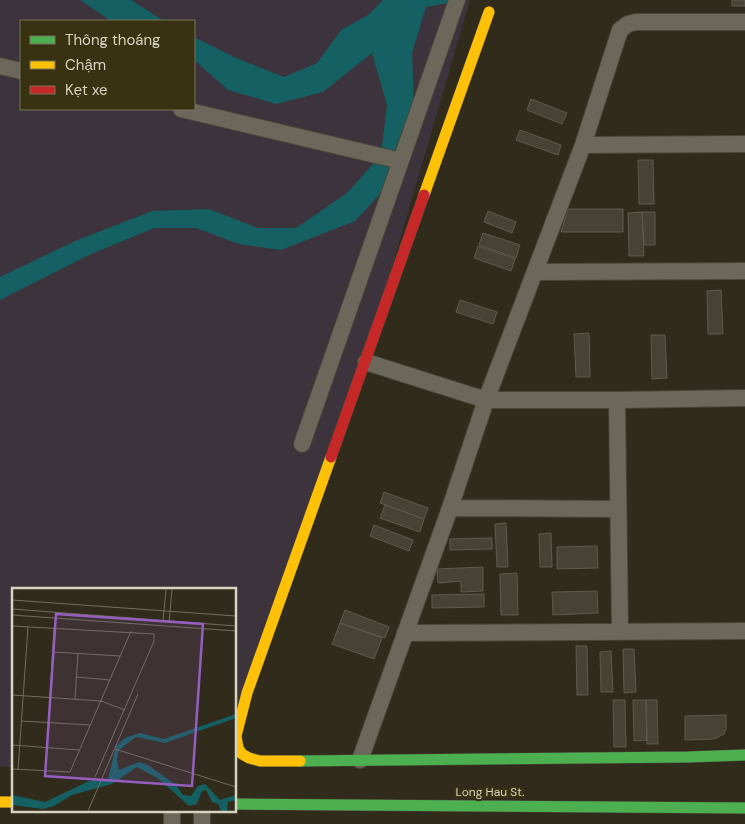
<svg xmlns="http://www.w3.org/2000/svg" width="745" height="824" font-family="'DM Sans',sans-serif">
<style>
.industrial{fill:#3c333d;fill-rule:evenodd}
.water{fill:#146063}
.building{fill:#464234;stroke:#5e5a4c}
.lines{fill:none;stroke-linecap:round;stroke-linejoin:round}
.street-casing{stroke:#494538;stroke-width:18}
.fast-casing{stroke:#494538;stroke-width:12}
.slow-casing{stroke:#494538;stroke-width:12}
.jam-casing{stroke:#494538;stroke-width:12}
.street{stroke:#6b685b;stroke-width:16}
.fast{stroke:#4caf50;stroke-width:11}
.slow{stroke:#ffc107;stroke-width:11}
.jam{stroke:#c62828;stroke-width:11}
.labels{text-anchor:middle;stroke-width:4.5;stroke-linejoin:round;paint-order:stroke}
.street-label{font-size:12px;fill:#d6d3c1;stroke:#383112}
.inset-road{fill:none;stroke:#726e5d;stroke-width:1}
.view{fill:#965ec0;fill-opacity:0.15;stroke:#965ec0;stroke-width:2.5}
.inset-edge{fill:none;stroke:#d6d3c1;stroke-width:2.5}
</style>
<rect width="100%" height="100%" fill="#302b1a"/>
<path class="industrial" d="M0,0h470l-109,374 -126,359v-144h-221v178h-14zM21,21h173v88h-173z"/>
<path class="water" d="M80,0h51l33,21h-53z
M383,0h83l-40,7 -14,46 2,54 -17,69 -42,45 -74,29 -42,-6 -43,-16h-42l-65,27 -89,45v-23l75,-36 77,-30 57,-2 49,19h38l51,-35 34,-38 6,-50 -15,-52 -49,39 -47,12 -48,-14 -34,-30v-23l42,21 48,19 33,-14 24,-33 27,-15z"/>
<path class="building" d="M732,0h13v6h-13z
M531,99l36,14 -5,11 -35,-14z
M520,130l41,15 -3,10 -42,-15z
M638,160h15l1,44h-15z
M568,209h55v23h-62z
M488,211l28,11 -4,11 -28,-11z
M642,212l2,44h-15l-1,-43z
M642,212h13v33h-11z
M483,233l37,12 -4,13 -37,-13z
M478,246l37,13 -4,12 -37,-13z
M721,290l2,44h-15l-1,-43z
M460,300l37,12 -4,12 -37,-12z
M589,333l1,44h-14l-2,-43z
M651,335h14l2,43 -15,1z
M384,492l44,16 -4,11 -44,-16z
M385,505l39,14 -4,13 -40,-14z
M506,523l2,44h-11l-2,-43z
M374,525l39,15 -4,11 -39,-15z
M551,533l1,34h-12l-1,-33z
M492,538v11l-42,1v-11z
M597,546l1,22 -41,1v-22z
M483,567v24l-22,1v-11l-23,2 -1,-14z
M517,573l1,42h-17l-1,-41z
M597,591l1,22 -45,2 -1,-23z
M484,594v13l-52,1v-13z
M345,610l44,17 -4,11 -45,-15z
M340,623l42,15 -8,21 -42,-15z
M576,646h11l1,49h-11z
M623,649h11l2,43 -12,1z
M611,651l2,41h-12l-1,-40z
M613,700h12l1,47h-12z
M633,700h13l1,40 -13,1z
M646,700h11l1,44h-11z
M726,715v14l-2,5 -10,5 -29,1v-24z"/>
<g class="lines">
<g class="street-casing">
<path id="street" d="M0,66l21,5
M181,109l220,52
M583,145l162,-1
M535,272l210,-1
M366,362l120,38h131l128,-2
M617,400l3,231
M302,444l155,-444
M450,508l168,1
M405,633l340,-2
M360,760l90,-252 36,-108 97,-255 37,-115 8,-6 8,-2h109
M172,824v-14
M202,824v-14"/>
</g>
<g class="fast-casing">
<path id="fast" d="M300,761l388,-4 57,-2
M235,804l510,4"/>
</g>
<g class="slow-casing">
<path id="slow" d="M424,195l65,-183
M300,761h-40l-11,-3 -7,-4 -4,-6 -2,-12 11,-43 84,-236
M0,802h14"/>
</g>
<g class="jam-casing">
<path id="jam" d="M331,457l93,-262"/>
</g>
<use href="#street" class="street"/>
<use href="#fast" class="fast"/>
<use href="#slow" class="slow"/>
<use href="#jam" class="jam"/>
</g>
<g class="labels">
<g class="street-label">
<text x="490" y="796">Long Hau St.</text>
</g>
</g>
<g transform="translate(12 588)">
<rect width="224" height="224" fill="#302b1a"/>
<path d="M224,126v4l-71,25 -29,-6 -17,13 -2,10 2,10 20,-8 9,3 28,20 7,10 8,1 7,-10 7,-2 15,16 16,-5v5l-8,2 -1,9h-6l-3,-7 -6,-2 -6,-12 -4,1 -5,13 -8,2 -30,-27 -22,-12 -25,17 -40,11 -18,11 -11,3 -31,-4v-10l33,7 44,-21 19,-2 8,-33 9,-8 15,-5 24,6z" fill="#146063"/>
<path class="inset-road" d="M0,12l224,16M0,21l224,17M0,27l224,16M151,33l3,-32M157,35l3,-34M0,38l142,8v7l-59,136M41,64l67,4M65,89l33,3M0,107l89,6 24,9M38,109l4,-70M63,111l3,-46M9,133l69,4M0,157l67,5M103,161l121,38M0,181l58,3 61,-141M6,182l10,-143M76,223l50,-117"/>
<path class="view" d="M44,26l147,10 -11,162 -147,-10z"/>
<rect width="224" height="224" class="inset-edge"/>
</g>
<rect x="20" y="20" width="175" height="90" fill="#383112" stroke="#777258"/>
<rect x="30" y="36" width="25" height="8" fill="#4caf50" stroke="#777258"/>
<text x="65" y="45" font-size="15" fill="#d6d3c1">Thông thoáng</text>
<rect x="30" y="61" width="25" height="8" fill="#ffc107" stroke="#777258"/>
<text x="65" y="70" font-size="15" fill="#d6d3c1">Chậm</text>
<rect x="30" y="86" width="25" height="8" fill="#c62828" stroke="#777258"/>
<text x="65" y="95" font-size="15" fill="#d6d3c1">Kẹt xe</text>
</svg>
